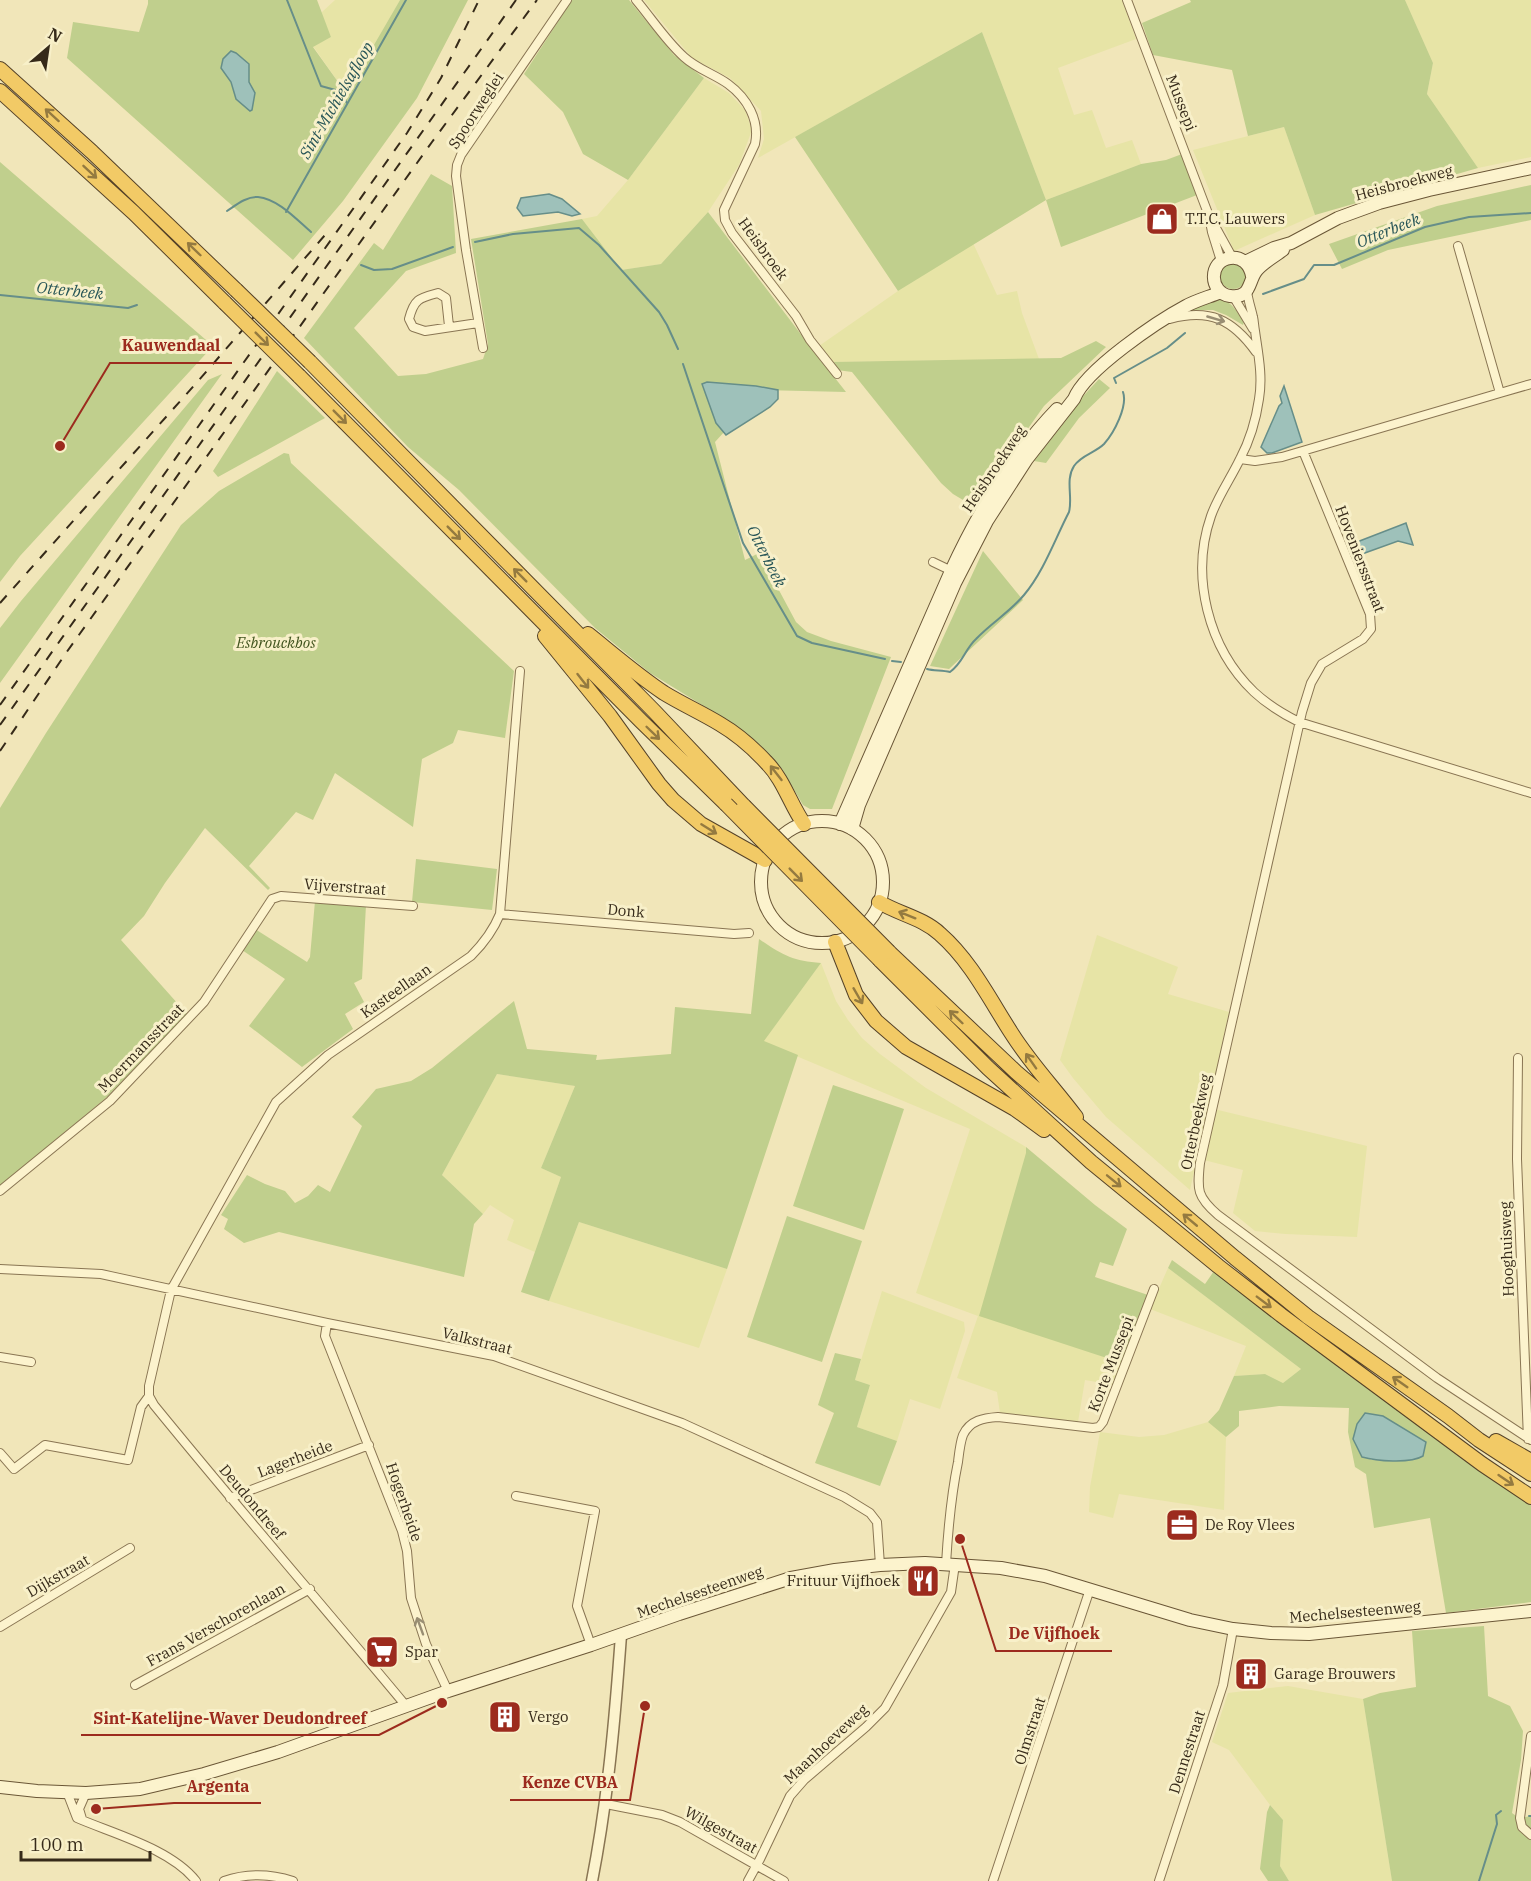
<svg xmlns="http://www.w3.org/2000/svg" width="1531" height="1881" font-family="'IBM Plex Serif',serif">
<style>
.farmland{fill:#e7e4a6}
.green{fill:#c0cf8d;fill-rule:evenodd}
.water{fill:#9ec1ba;stroke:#668e89;stroke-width:1.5}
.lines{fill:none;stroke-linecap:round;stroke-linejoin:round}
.stream{stroke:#668e89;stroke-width:2}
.minor-casing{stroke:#897553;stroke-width:10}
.tertiary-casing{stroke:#897553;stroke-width:13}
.secondary-casing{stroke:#6a5636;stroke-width:14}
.trunk-casing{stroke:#554228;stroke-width:16}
.minor{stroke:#fcf3cd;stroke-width:8}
.tertiary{stroke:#fcf3cd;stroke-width:10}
.secondary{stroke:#fcf3cd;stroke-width:12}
.trunk{stroke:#f2ca66;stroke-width:14}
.rail{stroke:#362a19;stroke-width:2;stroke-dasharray:10 10;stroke-linecap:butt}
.trunk-bridge-casing{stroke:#554228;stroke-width:16;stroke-linecap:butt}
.trunk-bridge{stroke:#f2ca66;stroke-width:14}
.oneway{stroke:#947a40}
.oneway2{stroke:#998e73}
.labels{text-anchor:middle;stroke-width:6;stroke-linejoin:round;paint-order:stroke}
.street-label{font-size:15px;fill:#362a19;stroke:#f8f0c9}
.poi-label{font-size:15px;fill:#362a19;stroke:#f8f0c9;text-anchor:start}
.park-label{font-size:15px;font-style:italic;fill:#41541e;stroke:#f8f0c9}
.water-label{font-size:16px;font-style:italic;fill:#275557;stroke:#f8f0c9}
.leader{fill:none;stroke:#9c2b1e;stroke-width:2}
.callout-dot{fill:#9c2b1e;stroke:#f8f0c9;stroke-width:2}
.callout-label{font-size:16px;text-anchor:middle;font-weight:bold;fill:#9c2b1e;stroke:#f8f0c9;stroke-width:6;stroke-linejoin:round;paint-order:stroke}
</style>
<rect width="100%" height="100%" fill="#f1e6b9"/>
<path class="farmland" d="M335,0h65l-54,93 -33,-47 18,-9 -10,-24z
M644,0h478l14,39 -78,29 16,47 18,-5 14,38 26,-8 9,24 -95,36 -64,-168 -224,126 6,-19 -3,-28 -31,-33 -38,-20z
M1405,0h126v157l-53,11 -51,-74 6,-31z
M704,78l25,15 16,17 7,20 -13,35 -31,47 -47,52 -40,6 -39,-51 15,-3 31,-36z
M1284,127l31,88 -81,36 -41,-101z
M973,243l24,52 20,-4 5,22 17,46 -208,3 -12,-16 79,-55z
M1097,935l81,32 -10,27 61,18 -39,178 -84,-73 -33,-39 -13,-18z
M821,963l15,38 12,19 14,18 18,16 46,34 100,59v6l96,210 -8,22 -29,-5 -7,42 -78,-9 -3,-21 -40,-14 21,-62 -62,-23 54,-164 -207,-87z
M497,1074l78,12 -34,82 20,9 -26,75 -28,-12 7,-20 -24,-15 -7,9 -41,-39z
M1214,1109l153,37 -10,91 -72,-3 -30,-3 -22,-18 10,-43 -39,-10z
M579,1222l148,47 -28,79 -150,-47z
M1168,1268l133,101 -18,14 -18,-9 -31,2 12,-30 -96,-37z
M882,1291l82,31 1,9 -25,78 -30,-10 -13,42 -40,-14 13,-42 -15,-5z
M1208,1422l18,15 -2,73 -105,-16 -6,24 -24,-6 1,-25 10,-55 39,5 25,-2z
M1288,1686l75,13 29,182h-103l-9,-15 3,-46 -13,-15 -41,-55 -17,-8 16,-49z"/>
<path class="green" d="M148,0h169l14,37 -18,10 33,46 54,-93h68l-51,98 -74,103 -50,59 -226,-202 6,-36 66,10 9,-28z
M572,0h57l45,55 30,23 -76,102 -45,-26 -20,-42 -39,-38z
M1190,0h215l28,63 -6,31 51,74 -163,47 -31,-88 -36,9 -16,-66 -79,-15 -11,-32 49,-21z
M982,32l64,168 95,-36 25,-4 16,-6 15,41 -136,52 -15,-47 -148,91 -103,-154z
M0,162l213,184 -193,210 -20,26z
M431,174l21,12 4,67 -50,18 -52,57 44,48 28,-2 57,-15 5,-15 -17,-105 111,-20 39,51 40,-6 47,-52 101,133 37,47 -132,-3 11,42 -10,11 30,118 14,-7 37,69 11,10 24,9 60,16 -59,152h-22l-7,-4 -21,-36 -21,-23 -28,-22 -83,-51 -55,-45 -136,-138 -51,-43 -104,-109 70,-95 9,7z
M1531,185v35l-143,30 -46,19 -13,-25 108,-38z
M1220 276a13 13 0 1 1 26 0a13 13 0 1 1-26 0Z
M1221,298c12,6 16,13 23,24l-1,3 -17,-10 -13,-5h-23z
M1096,341l10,6 -62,59 -71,100 -20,-12 -12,-11 -89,-111 -15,-2 -6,-8 230,-4z
M277,371l48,47 -107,59 -5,-6z
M222,374l-222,309v-55l21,-27 187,-221z
M1099,379l11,9 -31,30 -33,45 -12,-2 33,-42 7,-13z
M284,453l5,1 2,9 223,208 -9,67 -47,-8 -5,13 -31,16 -9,68 -78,-54 -22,47 -17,-8 -47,54 21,22 -2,2 -63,-62 -40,55 -21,33 -23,24 66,74 -81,84 -106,88v-378l46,-75 135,-208 38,-34z
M983,551l40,49 -74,69 -19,-3z
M416,859l81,10 -5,41 -80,-8z
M315,901l51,4 -4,74 -8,4 10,19 -19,12 8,15 -51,38 -53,-41 36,-47 -43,-29 13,-21 52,33 3,-5z
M759,939c23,16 34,22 62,24l-57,78 34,14 -71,214 -148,-47 -30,79 -28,-9 40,-115 -20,-9 34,-82 -78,-12 -55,101 41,39 -9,10 -10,53 -185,-45 -35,11 -20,-14 4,-10 -7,-4 26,-40 18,9 20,7 10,12 13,-7 10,-11 12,7 32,-66 -10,-9 24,-28 35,-8 21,-13 82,-67 13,48 70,6 -1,5 75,-6 4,-47 76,7z
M833,1085l71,24 -40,121 -71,-24z
M1026,1147l69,58 32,24 -14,37 -13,-4 -5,15 53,18 -26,68 -143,-47 47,-163z
M787,1216l75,25 -40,121 -75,-25z
M1172,1260l33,24 9,-13 106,81 81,59 20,16 110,78v97l-85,11 -16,-95 -56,10 -8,-54 -11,-7 -7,-35 1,-24 -70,-2 -40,5v15l-13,11 -18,-15 11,-12 15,-34 31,-2 18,9 18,-14 -133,-101zM1411,1434l15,8 -9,17 -47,1z
M835,1353l26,6 -6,21 15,5 -13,42 40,14 -17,45 -65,-23 19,-50 -16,-8z
M1484,1626l4,70 22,10 13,25 -2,29 -9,53 7,5 12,-2v65h-139l-29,-182 17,-6 36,-6 -4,-56z
M1270,1805l13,15 -3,46 9,15h-21l-8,-12 7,-57z"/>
<path class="water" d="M231,51l5,2 13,11v18l6,11 -3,17 -2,1 -14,-12 -5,-17 -10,-14 2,-9z
M549,194l13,5 18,15 -8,2 -14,-4 -35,4 -6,-8 4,-10z
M707,382l49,4 22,4v9l-8,8 -44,28 -10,-12 -14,-39z
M1284,386l18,56 -30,11h-5l-6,-6 18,-41 3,-3 -2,-7z
M1406,523l7,22 -15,-4 -36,13 -5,-12z
M1365,1413l18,3 43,26 -3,14c-13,8 -47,5 -61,1l-9,-18 4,-15z"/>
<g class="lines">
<path class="stream" d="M287,0l34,86 18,5 8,12
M227,211c9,-6 20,-15 31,-14 20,2 38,22 53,35
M286,212l120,-212
M475,242l38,-8 66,-6 20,17 60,67 8,13 11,24
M361,265l13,5 18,-1 61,-22
M1263,294l41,-15 10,-14h20l91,-38 44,-10 62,-4
M0,295l128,13 9,-3
M683,364l60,179 54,93 15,7 73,16
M1116,383l-2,-5 53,-30 18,-15
M892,661l9,1
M927,669c7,2 15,1 23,3 13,-9 15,-23 26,-33 15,-16 34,-27 48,-44 20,-24 31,-56 45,-83 4,-15 -4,-32 5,-46 7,-11 21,-13 30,-22 10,-11 24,-38 19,-52
M1529,1816h2
M1479,1881l18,-57 -1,-9 5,-4"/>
<g class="minor-casing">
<path id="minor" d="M636,0c16,19 30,41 48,57 13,12 30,17 44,27 19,14 32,36 27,60l-31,66 1,10 7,13 64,83 14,24 27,34
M1127,0l82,216 3,16 9,29
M1211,219l21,38
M1247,291c1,9 4,17 6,26 1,4 1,9 2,14 3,22 8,45 4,68 -3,21 -9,41 -19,60 -9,19 -22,37 -29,57 -21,60 -3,132 43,176 14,13 29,22 45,30l232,71
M1233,296l20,33
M1170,319c40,-11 63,1 86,33
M449,326l-3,-28 -8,-5c-19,5 -24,6 -29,26l4,8 12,4 53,-8
M483,348l-17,-98 -10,-74 1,-11 4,-10 106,-155
M1500,393l31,-9
M1303,451l67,163 1,15 -8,10 -41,25 -11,19 -9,29 -102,451c-3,27 -3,34 18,52l219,163 94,62
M1240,459l15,2 27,-4 218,-64 -42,-147
M933,562l23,11
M500,914l234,20 15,-1
M1518,1058l-1,101 11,280
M0,1191l110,-90 94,-99 68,-103 9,-3 132,10
M0,1269l101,5 226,49 167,33 188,67 162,74 26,16 7,9 3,43
M327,1323l-2,13 77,195 5,20 4,47 15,46 22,47
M0,1357l31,5
M0,1453l14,16 31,-24 83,15 13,-53 8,-11
M516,1496l79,15 -18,95 14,39
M230,1498l139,-53
M946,1564c2,-34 5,-68 12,-102 1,-8 2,-19 5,-27 7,-15 21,-17 35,-18l95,11 6,-1 4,-5 51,-133
M0,1627l130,-79
M135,1685l175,-96
M407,1707c-84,-101 -170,-200 -253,-302l-5,-9v-10l22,-96 105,-188 52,-47 143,-99c13,-13 22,-25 29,-42l20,-243
M1531,1736l-11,82 2,9 9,8
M67,1792l10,26c37,16 94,31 119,63
M606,1804l56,11 18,7 104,59
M82,1819l-3,-10 7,-16
M224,1881c23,-8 47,-7 69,0
M748,1881l12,-22 30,-63 14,-16 62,-53 19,-19 66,-116 4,-28
M993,1881l97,-292
M1159,1881l64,-196 10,-56"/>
</g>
<g class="tertiary-casing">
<path id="tertiary" d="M592,1881c16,-82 23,-163 29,-246"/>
</g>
<g class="secondary-casing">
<path id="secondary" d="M1245,262l29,-14 17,-5 47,-25 41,-15 50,-13 102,-22
M1252,276c-2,-11 -10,-20 -22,-18 -22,3 -21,35 0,38 22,3 18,-16 27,-26 7,-8 18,-14 26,-20
M761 882a61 61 0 1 1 122 0a61 61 0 1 1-122 0Z
M840,824l111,-253c27,-59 61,-115 106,-162
M852,829l7,-24 96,-222 32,-62 40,-62 47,-60c11,-29 84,-78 112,-93 11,-6 23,-9 35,-14
M0,1787l37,4 49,2 54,-4 64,-15 74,-22 170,-61 143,-46 88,-31 112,-36 44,-8 45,-5 45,-2 76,5 44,8 145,44 43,9 38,4 38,1 222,-23"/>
</g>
<g class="trunk-casing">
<path id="trunk" d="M0,69l92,83 144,138
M0,91l134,122 91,90
M310,362l344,349 90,95
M299,376l342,345 85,83
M588,634c25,20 49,41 76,59 18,11 38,20 56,31 17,10 33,24 46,38 18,18 24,42 38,62
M545,636l65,80 49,68 14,16 28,24 64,36
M879,902c20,12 44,16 61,32 31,27 50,66 72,100 19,30 43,55 64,83
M835,942l21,53 20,26 30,26 109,62 29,21
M889,952l127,120 219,186 73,59 140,99 31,24 52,34
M880,960l108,108 103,94 127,104 63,49 201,149 49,33
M1496,1441l35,20"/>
</g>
<use href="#minor" class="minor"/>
<use href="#tertiary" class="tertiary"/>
<use href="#secondary" class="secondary"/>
<use href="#trunk" class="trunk"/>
<path class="rail" d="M0,603l199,-223 126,-145
M0,705l407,-572 34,-55 38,-78
M0,725l516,-725
M0,751l66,-98 366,-511 105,-142"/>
<g class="trunk-bridge-casing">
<path id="trunk-bridge" d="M236,290l74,72
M225,303l74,73
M726,804l154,156
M744,806l145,146"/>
</g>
<use href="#trunk-bridge" class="trunk-bridge"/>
</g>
<defs><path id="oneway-shaft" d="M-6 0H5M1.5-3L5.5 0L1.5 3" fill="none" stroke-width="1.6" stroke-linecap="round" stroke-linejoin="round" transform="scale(1.5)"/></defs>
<g class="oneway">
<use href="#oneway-shaft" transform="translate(52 115) rotate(-138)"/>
<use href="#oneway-shaft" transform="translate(90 172) rotate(43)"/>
<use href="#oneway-shaft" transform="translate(194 249) rotate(-136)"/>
<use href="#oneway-shaft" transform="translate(262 339) rotate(45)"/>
<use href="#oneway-shaft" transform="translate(340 417) rotate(45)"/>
<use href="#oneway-shaft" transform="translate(454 533) rotate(45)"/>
<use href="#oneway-shaft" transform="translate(520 575) rotate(-135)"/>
<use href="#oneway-shaft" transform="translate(583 681) rotate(52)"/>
<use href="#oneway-shaft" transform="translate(653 733) rotate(44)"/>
<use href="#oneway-shaft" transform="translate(776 773) rotate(-128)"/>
<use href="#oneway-shaft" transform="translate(709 829) rotate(32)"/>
<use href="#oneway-shaft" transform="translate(796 875) rotate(45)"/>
<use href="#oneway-shaft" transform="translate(907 915) rotate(-158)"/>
<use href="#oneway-shaft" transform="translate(858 996) rotate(60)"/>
<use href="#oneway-shaft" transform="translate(956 1017) rotate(-136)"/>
<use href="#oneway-shaft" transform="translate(1031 1061) rotate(-125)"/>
<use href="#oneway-shaft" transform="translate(1114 1181) rotate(39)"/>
<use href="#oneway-shaft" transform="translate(1190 1220) rotate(-140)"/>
<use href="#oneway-shaft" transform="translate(1264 1302) rotate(37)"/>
<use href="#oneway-shaft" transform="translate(1400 1382) rotate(-145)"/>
<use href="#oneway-shaft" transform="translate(1506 1480) rotate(34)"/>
</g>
<g class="oneway2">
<use href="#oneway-shaft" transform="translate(1216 319) rotate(16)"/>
<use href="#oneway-shaft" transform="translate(420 1626) rotate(-110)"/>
</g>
<defs>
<g id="shop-square" transform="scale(1.725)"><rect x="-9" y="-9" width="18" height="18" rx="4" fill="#9c2b1e" stroke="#f8f0c9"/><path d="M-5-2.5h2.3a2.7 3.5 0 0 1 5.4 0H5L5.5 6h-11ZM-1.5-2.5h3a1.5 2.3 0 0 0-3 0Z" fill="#fff"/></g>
<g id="office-square" transform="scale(1.725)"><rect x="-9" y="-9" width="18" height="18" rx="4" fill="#9c2b1e" stroke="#f8f0c9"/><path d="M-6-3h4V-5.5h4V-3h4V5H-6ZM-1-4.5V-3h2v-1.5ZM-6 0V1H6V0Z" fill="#fff"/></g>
<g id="restaurant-square" transform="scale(1.725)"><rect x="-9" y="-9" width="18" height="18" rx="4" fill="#9c2b1e" stroke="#f8f0c9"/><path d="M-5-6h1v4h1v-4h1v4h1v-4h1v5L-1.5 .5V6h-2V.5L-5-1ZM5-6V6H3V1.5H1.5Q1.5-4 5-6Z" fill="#fff"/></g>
<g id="supermarket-square" transform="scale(1.725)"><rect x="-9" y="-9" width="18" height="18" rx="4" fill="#9c2b1e" stroke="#f8f0c9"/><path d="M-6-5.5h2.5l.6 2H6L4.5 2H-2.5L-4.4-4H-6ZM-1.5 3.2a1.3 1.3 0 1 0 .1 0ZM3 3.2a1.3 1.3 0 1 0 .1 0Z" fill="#fff"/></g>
<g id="building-square" transform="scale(1.725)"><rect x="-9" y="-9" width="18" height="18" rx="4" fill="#9c2b1e" stroke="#f8f0c9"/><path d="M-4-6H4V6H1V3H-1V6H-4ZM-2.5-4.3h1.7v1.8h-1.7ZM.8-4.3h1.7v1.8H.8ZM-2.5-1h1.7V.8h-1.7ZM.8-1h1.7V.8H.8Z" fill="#fff"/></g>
</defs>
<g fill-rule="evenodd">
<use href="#shop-square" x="1162" y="219"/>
<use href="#office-square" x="1182" y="1525"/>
<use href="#restaurant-square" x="923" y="1581"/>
<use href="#supermarket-square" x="382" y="1652"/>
<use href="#building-square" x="1251" y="1674"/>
<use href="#building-square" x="505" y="1717"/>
</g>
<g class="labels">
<g class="street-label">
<text transform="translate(1181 103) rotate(69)" y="5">Mussepi</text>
<text transform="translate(476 111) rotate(-57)" y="5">Spoorweglei</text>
<text transform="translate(1404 183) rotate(-15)" y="5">Heisbroekweg</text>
<text transform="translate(763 249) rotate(54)" y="5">Heisbroek</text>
<text transform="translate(994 469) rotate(-56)" y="5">Heisbroekweg</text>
<text transform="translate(1360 559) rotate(69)" y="5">Hoveniersstraat</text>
<text transform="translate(345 887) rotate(4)" y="5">Vijverstraat</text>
<text transform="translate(626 911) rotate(5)" y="5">Donk</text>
<text transform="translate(396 991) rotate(-35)" y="5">Kasteellaan</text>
<text transform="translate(141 1048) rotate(-46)" y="5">Moermansstraat</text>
<text transform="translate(1196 1122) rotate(-78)" y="5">Otterbeekweg</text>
<text transform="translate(1507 1249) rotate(-92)" y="5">Hooghuisweg</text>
<text transform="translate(477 1341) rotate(14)" y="5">Valkstraat</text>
<text transform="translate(1111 1364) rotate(-69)" y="5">Korte Mussepi</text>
<text transform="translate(295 1459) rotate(-21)" y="5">Lagerheide</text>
<text transform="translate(252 1502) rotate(50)" y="5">Deudondreef</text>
<text transform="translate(404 1502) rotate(71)" y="5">Hogerheide</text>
<text transform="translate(58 1576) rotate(-30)" y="5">Dijkstraat</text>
<text transform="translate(700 1592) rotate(-19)" y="5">Mechelsesteenweg</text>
<text transform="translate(1355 1612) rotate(-5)" y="5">Mechelsesteenweg</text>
<text transform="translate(216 1625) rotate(-29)" y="5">Frans Verschorenlaan</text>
<text transform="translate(1030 1731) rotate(-72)" y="5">Olmstraat</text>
<text transform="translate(826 1744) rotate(-43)" y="5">Maanhoeveweg</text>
<text transform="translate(1187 1752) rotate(-72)" y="5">Dennestraat</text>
<text transform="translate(721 1830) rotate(29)" y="5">Wilgestraat</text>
</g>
<g class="poi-label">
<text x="1185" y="224">T.T.C. Lauwers</text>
<text x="1205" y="1530">De Roy Vlees</text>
<text x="900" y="1586" text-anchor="end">Frituur Vijfhoek</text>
<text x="405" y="1657">Spar</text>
<text x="1274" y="1679">Garage Brouwers</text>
<text x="528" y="1722">Vergo</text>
</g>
<g class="park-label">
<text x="276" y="648">Esbrouckbos</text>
</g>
<g class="water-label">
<text transform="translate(336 100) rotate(-60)" y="6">Sint-Michielsafloop</text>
<text transform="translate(1388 230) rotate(-22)" y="6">Otterbeek</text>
<text transform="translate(70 290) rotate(6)" y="6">Otterbeek</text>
<text transform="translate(767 556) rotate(63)" y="6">Otterbeek</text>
</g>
</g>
<path class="leader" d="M60 446L110 363H232M960 1539L996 1651H1112M442 1703L379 1735H81M645 1706L630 1800H510M96 1809L174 1803H261"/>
<g class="callout-dot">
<circle cx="60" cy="446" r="6"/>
<circle cx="960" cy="1539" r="6"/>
<circle cx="442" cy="1703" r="6"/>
<circle cx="645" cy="1706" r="6"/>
<circle cx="96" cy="1809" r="6"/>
</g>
<g class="callout-label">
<text x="171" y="351">Kauwendaal</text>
<text x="1054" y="1639">De Vijfhoek</text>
<text x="230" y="1724">Sint-Katelijne-Waver Deudondreef</text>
<text x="570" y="1788">Kenze CVBA</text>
<text x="218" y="1792">Argenta</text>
</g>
<g transform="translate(48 48) rotate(29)" stroke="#f8f0c9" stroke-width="4.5" paint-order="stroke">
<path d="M0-4.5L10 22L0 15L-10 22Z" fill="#362a19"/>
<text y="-9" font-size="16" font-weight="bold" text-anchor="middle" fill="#362a19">N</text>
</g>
<path d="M21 1851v9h129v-9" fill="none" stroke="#362a19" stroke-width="3"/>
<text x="30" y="1851" font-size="18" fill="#362a19" stroke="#f8f0c9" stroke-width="4.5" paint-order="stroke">100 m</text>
</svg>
